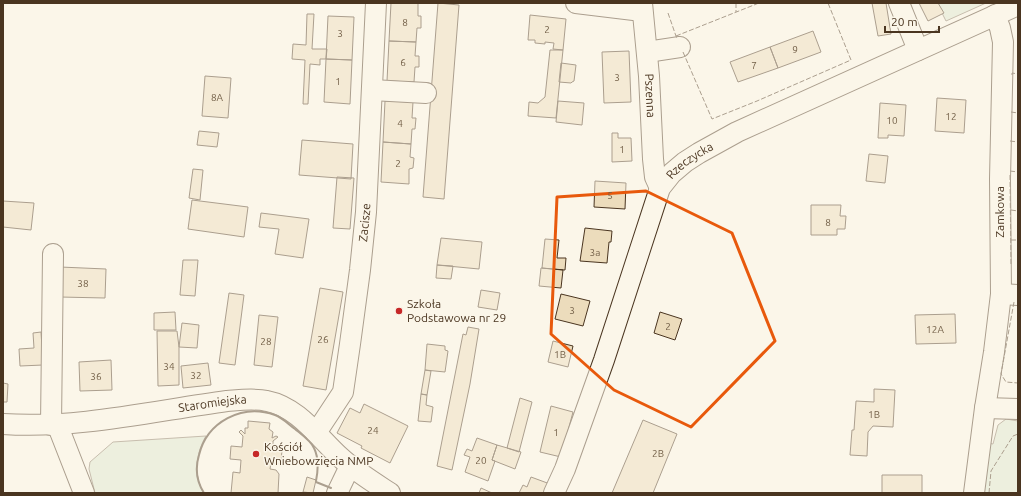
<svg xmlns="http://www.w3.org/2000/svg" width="1021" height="496" font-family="Ubuntu,sans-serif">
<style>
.green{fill:#dce7d0;stroke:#887966}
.building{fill:#ecdcbc;stroke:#4a3520}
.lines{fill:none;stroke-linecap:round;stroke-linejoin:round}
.minor-casing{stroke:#4a3520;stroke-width:22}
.minor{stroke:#fbf6e9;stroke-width:20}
.fence{stroke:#4a3520;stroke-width:1;stroke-dasharray:5 2;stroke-linecap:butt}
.wall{stroke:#4a3520;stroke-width:2}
.marked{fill:none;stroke:#e8590c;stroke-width:3;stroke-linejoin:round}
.poi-dot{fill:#c62828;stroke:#fbf6e9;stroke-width:1.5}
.labels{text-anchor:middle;stroke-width:3;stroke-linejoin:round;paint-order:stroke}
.number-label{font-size:10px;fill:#725f47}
.street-label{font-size:12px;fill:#4a3520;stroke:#fbf6e9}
.poi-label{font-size:12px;fill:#4a3520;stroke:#fbf6e9;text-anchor:start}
</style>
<rect width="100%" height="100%" fill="#fbf6e9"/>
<path class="green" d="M937,3h49l-40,18z
M1006,419l12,2v72h-37l7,-50 5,1 5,-19z
M206,436c-10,17 -13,40 -2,57h-109l-6,-24 1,-7 23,-20z"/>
<path class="building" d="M391,3h27v13h3v12h-4l-1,14 -27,-1z
M438,3l21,2 -15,194 -21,-2z
M872,3h14l5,31 -13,2z
M919,3h19l6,10 -16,8z
M307,14h7l-2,35h15l-1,10h-6v6l-10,-1 -2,40h-5l2,-44 -13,-1 1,-15 13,1z
M530,15l36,4 -3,31 -10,-1 1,-6 -9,-1v2l-10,-1v-3h-7z
M328,16l26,1 -2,43 -26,-1z
M813,31l8,21 -43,16 -8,-21z
M389,41l27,1 -1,14h4v11h-4l-1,15 -27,-1z
M770,47l8,21 -40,14 -8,-20z
M550,50h13l-7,68 -28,-2 1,-14 9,1 7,-6z
M629,51l2,51 -27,1 -2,-51z
M326,59l26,1 -2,44 -26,-2z
M561,63l15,2 -2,16 -2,1 -1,1 -12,-1z
M205,76l26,2 -3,40 -26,-2z
M937,98l29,2 -2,33 -29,-2z
M385,101l28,1 -1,16h4l-1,11h-3l-1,15 -28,-2z
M558,101l26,2 -2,22 -26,-3z
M880,103l26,2 -2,31 -16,-1v3h-10z
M199,131l20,2 -2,14 -20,-2z
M612,133h6v5h13l1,23 -20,1z
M302,140l51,4 -2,35 -52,-4z
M383,142l28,2 -1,13 4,1 -1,10 -4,1v15l-28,-2z
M869,154l19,2 -3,27 -19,-2z
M193,169l10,1 -3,30 -11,-2z
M337,177l17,1 -4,51 -17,-1z
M595,181l31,2 -1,26 -31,-2z
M192,200l56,7 -4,30 -56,-8z
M3,201l31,2 -3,27 -28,-3z
M811,205h30l-1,11h6l-1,13h-8v6h-26z
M261,213l48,6 -6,39 -28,-4 4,-25 -20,-2z
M585,228l27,3 -1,11h-2l-2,21 -27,-2z
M441,238l41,4 -3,27 -42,-4z
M545,239l14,1 -2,18h9l-1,12 -23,-2z
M183,260h15l-3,36 -15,-1z
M437,265l16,1 -2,13 -15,-1z
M60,267l46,2 -1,29 -45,-1z
M541,268l22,2 -2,18 -22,-2z
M320,288l23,4 -17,98 -23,-4z
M481,290l19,3 -3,17 -19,-3z
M229,293l15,2 -9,70 -16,-2z
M561,294l29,7 -7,25 -28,-7z
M175,312l1,18h-22v-17z
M660,312l22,7 -7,21 -21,-7z
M955,314l1,29 -40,1 -1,-29z
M259,315l19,2 -6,50 -18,-2z
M182,323l17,2 -2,23 -18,-1z
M468,327l11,2 -9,55 -18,86 -15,-4 26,-132 3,1z
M157,331h20l2,16v38l-21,1z
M41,332l2,33 -23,1 -1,-17 15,-1 -1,-15z
M553,341l20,5 -5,21 -20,-5z
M427,344l18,2v4l3,1 -3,21 -20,-2z
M111,360l1,30 -32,1 -1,-29z
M208,363l3,22 -28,3 -2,-22z
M425,370l6,1 -4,24 -6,-1z
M3,383l5,1 -1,18h-4z
M874,389l21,1 -2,37 -20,-1 -5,6 -1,24 -17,-1 2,-25h2l2,-29 18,1z
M421,394l6,1 -1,10 7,2 -2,15 -13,-1z
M520,398l12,4 -13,50 -12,-4z
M364,404l44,22 -18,37 -29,-15 1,-2 -25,-13 13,-25 10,5z
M551,406l22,6 -12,45 -21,-5z
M643,420l34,14 -24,59h-41z
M248,421l22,2 -1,6 4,3 -1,6 4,-2 2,1 -5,4v6l9,2 -1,15 -10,-1 -1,6 6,1 3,4 -1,19h-47l2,-21 7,1 1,-13 -11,-1 1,-13 11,1 1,-11 -4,-4 2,-2 4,4v-6h3z
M477,438l20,7 -5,15 3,1 -7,20 -23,-9 5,-15 -6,-2 3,-6 5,2z
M497,445l24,7 -6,17 -23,-9z
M882,475h40v18h-40z
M307,477l9,3 -3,13 -10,-1z
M531,477l19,7 -4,9h-27l4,-8 4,2z
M481,488l11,5h-13z"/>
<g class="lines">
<g class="minor-casing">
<g id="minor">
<path d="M576,3l66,8"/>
<path id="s1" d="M642,3l7,73 4,83 2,18 5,11"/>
<path d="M899,3l19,47"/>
<path d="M647,52l33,-5"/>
<path d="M372,90l54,3"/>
<path d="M1001,294l17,1"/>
<path d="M985,408l33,1"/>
<path id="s2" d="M3,424c75,5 150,-13 224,-23 13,-1 27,-3 40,0 31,6 51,36 73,56 15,14 33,25 50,36"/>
<path d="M57,424l27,69"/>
<path d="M51,425l2,-171"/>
<path id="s3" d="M316,433l27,-41 7,-48 10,-74 6,-58 10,-209"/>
<path d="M337,493l13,-27"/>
<path id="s4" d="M554,493l11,-24 39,-109 56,-172 12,-15 13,-11 14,-9 38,-21 281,-127"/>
<path d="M974,493l11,-85 9,-56 7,-58 -1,-115 3,-137 -3,-14 -5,-13"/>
</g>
</g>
<use href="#minor" class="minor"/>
<path class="fence" d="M736,3v9
M668,13l9,26
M676,36l83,-33
M683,52l29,67 45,-18 94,-41 -23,-57
M1012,75v-2l6,1
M1011,112l7,1
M1010,141l8,1
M1010,171l8,1
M1010,175l1,90
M1011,210l7,1
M1011,240h7
M1014,302l-13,72 5,8 12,1
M989,493l2,-22 22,-35 5,-2"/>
<path class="wall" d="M316,482l15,6
M204,493c-7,-11 -9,-25 -5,-38 8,-33 43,-52 76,-40 8,3 13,9 20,14 6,5 16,12 19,19 5,10 4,23 2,33"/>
</g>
<path d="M0 0H1021V496H0ZM646,191l86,42 43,108 -84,86 -77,-37 -63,-56 6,-137z" fill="#fbf6e9" fill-opacity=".55" fill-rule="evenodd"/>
<path class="marked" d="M646,191l86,42 43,108 -84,86 -77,-37 -63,-56 6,-137z"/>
<g class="poi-dot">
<circle cx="399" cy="311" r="4"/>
<circle cx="256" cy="454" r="4"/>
</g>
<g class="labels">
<g class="number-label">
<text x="405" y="26">8</text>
<text x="547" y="33">2</text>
<text x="340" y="37">3</text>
<text x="795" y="53">9</text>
<text x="403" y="66">6</text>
<text x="754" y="69">7</text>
<text x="617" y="81">3</text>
<text x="338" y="85">1</text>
<text x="217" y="101">8A</text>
<text x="951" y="120">12</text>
<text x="892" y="124">10</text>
<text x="400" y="127">4</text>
<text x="622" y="153">1</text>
<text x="398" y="167">2</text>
<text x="610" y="199">5</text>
<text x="828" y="226">8</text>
<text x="595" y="256">3a</text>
<text x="83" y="287">38</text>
<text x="572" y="314">3</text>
<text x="668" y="330">2</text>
<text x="935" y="333">12A</text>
<text x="323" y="343">26</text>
<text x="266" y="345">28</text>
<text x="560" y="358">1B</text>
<text x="169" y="370">34</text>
<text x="196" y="379">32</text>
<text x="96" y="380">36</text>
<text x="874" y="418">1B</text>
<text x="373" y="434">24</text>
<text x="556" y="436">1</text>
<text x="658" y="457">2B</text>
<text x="481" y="464">20</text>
</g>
<g class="street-label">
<text dy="4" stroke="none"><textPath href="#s1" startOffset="93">Pszenna</textPath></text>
<text dy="4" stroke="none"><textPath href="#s4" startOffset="364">Rzeczycka</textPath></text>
<text transform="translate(1000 212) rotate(-90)" y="4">Zamkowa</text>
<text dy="4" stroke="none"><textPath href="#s3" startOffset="220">Zacisze</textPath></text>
<text dy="4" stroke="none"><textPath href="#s2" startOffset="211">Staromiejska</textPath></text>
</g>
<g class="poi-label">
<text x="407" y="308">Szkoła<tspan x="407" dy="14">Podstawowa nr 29</tspan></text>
<text x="264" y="451">Kościół<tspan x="264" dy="14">Wniebowzięcia NMP</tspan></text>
</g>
</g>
<rect width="1021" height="496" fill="none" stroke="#4a3520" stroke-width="8"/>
<path d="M885 26v6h54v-6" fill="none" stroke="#4a3520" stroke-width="2"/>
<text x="891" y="26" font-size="12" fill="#4a3520" stroke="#fbf6e9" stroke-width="3" paint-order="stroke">20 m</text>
</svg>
